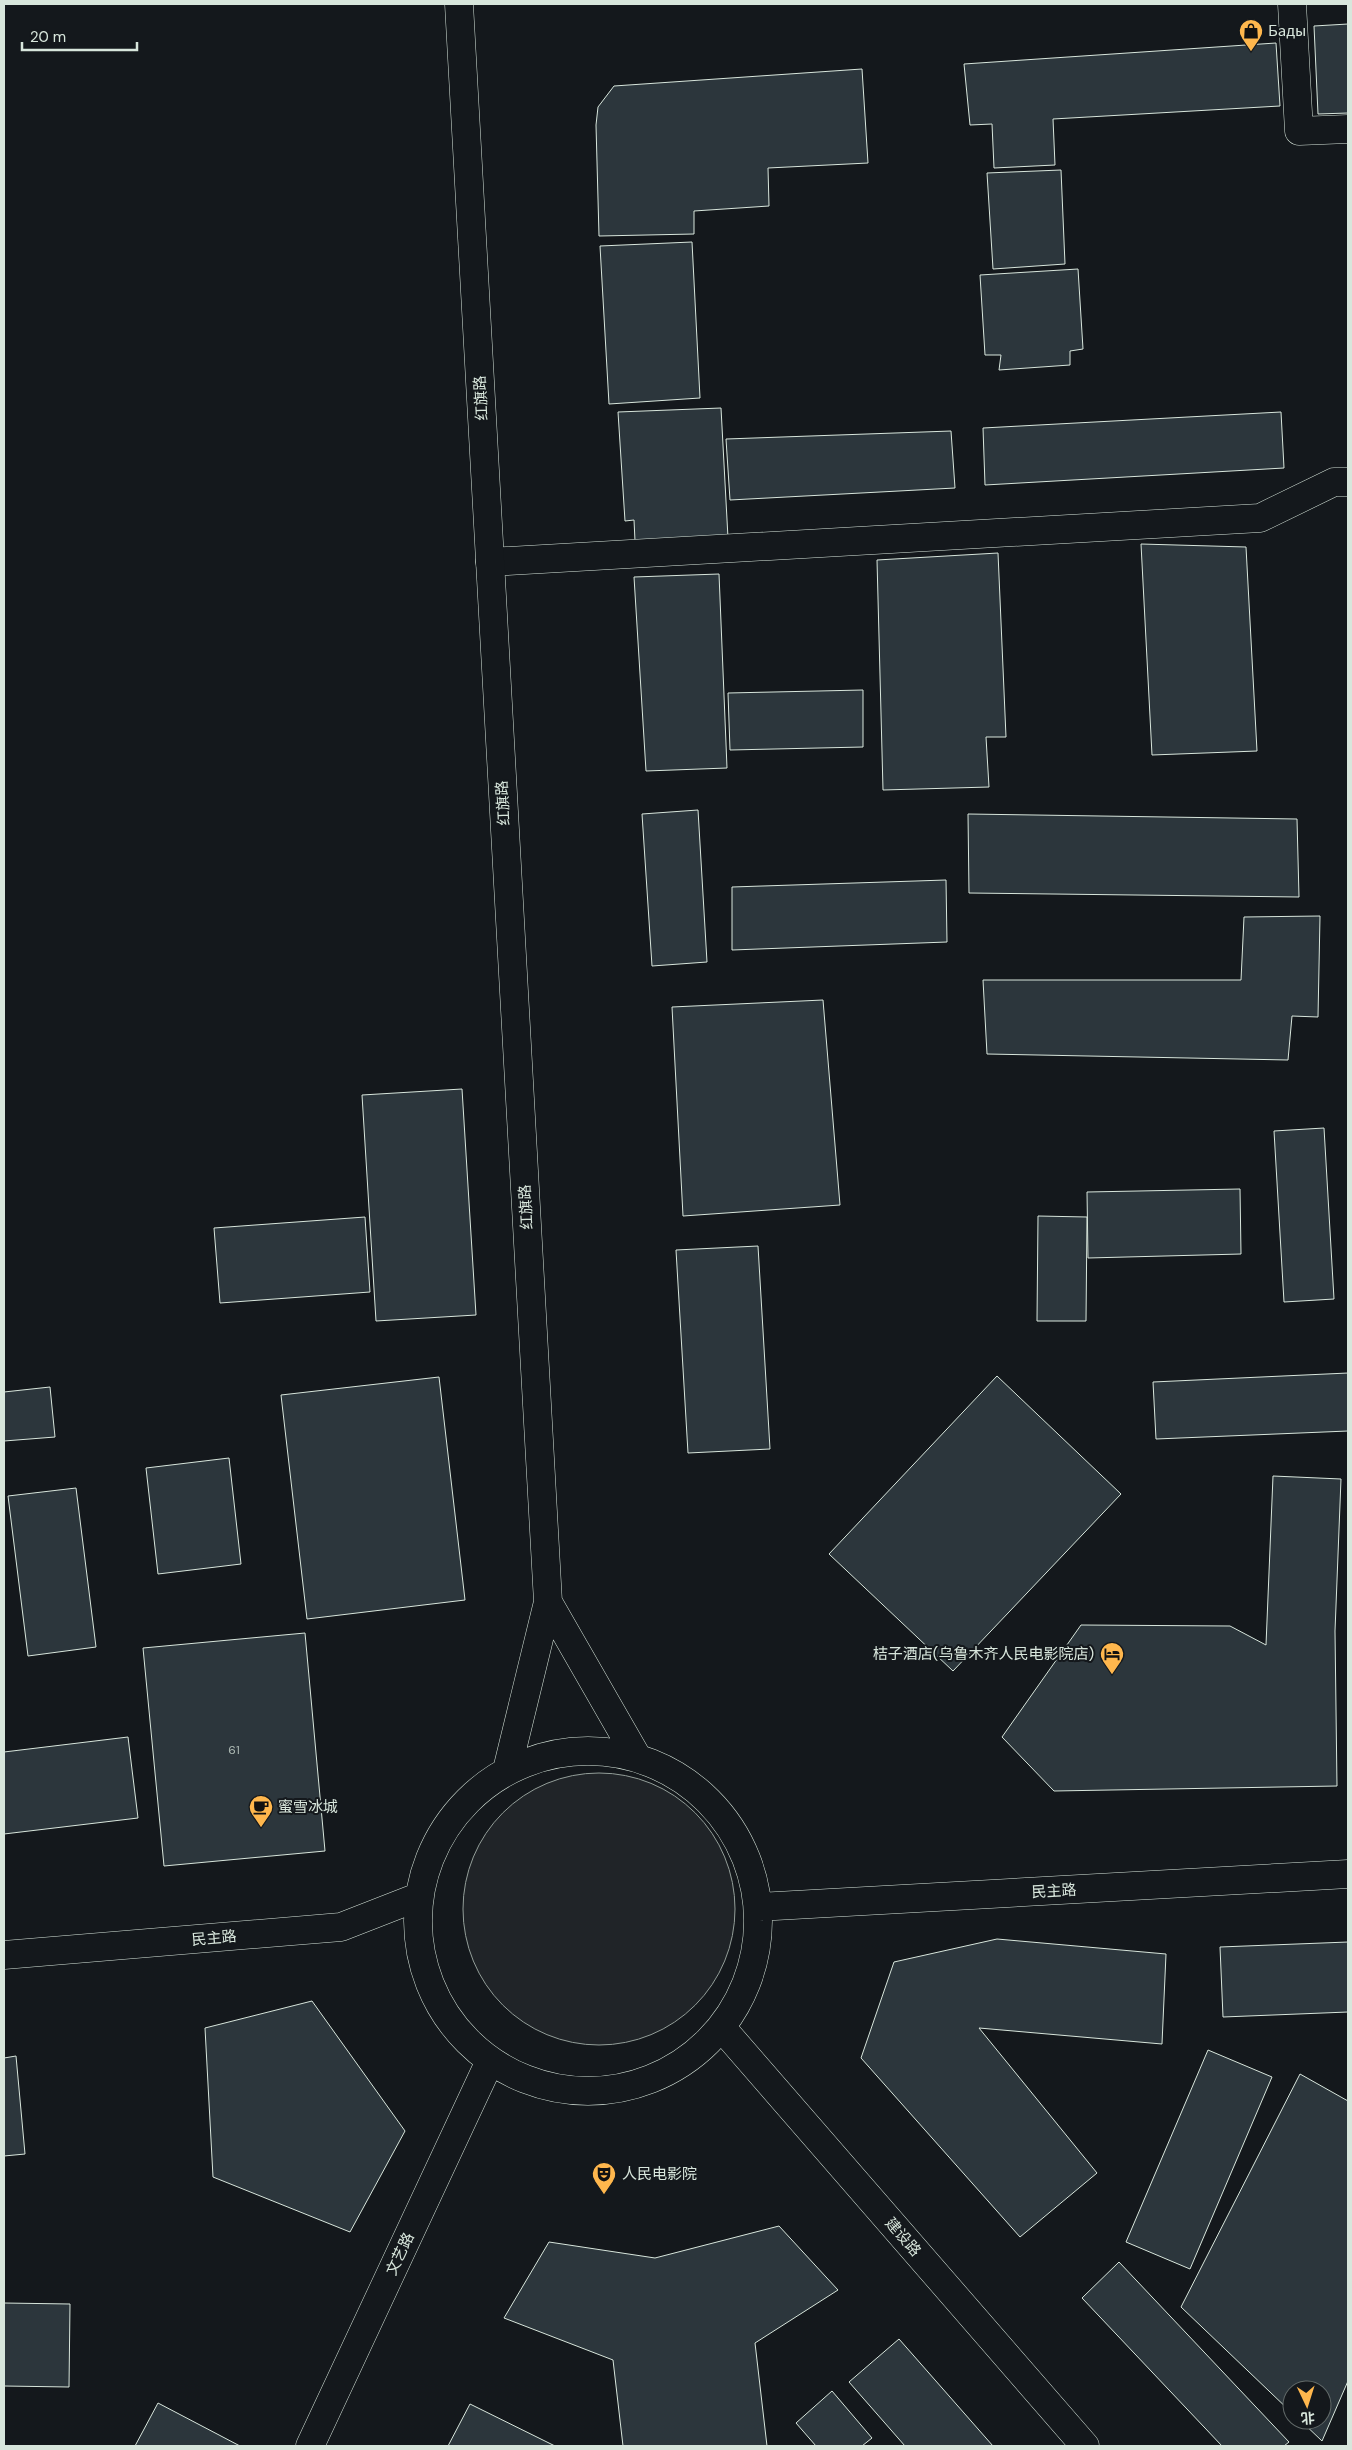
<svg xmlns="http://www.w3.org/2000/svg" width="1352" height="2450" font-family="'DM Sans','Noto Sans SC',sans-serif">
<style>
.green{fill:#202428;stroke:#939e99}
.building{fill:#2c363c;stroke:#d8e6dc}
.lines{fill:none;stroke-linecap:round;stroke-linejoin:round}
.street-casing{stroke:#d8e6dc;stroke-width:29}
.secondary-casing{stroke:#d8e6dc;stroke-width:29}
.street{stroke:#14181c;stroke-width:28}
.secondary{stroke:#14181c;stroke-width:28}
.labels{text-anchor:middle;stroke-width:4;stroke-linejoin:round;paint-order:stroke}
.number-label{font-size:12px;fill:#adbab4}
.poi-label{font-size:15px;fill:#d8e6dc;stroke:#14181c;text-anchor:start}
.street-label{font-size:15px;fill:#d8e6dc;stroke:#14181c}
</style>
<rect width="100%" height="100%" fill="#14181c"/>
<path class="green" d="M463 1909a136 136 0 1 1 272 0a136 136 0 1 1-272 0Z"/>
<path class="building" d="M1348,24v89l-30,1 -4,-88z
M1276,43l4,63 -227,13 2,46 -61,3 -2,-44 -22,1 -6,-61z
M862,69l6,94 -100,5 1,38 -75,5v23l-95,2 -3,-111 2,-18 16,-21z
M1061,170l4,94 -72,5 -6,-96z
M692,242l8,156 -91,6 -9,-158z
M1078,269l5,80 -13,2v14l-71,5 2,-15h-16l-5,-80z
M721,408l7,130 -93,3 -1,-21 -9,1 -7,-109z
M1281,412l3,56 -299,17 -2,-57z
M951,431l4,57 -225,12 -4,-61z
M1141,544l105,3 11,204 -105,4z
M998,553l8,184h-20l3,50 -106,3 -6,-230z
M719,574l8,194 -81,3 -12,-194z
M863,690v57l-133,3 -2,-57z
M698,810l9,152 -55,4 -10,-152z
M968,814l329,5 2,78 -330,-4z
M946,880l1,62 -215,8v-63z
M1320,916l-2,101 -26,-1 -4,44 -301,-6 -4,-74h258l3,-63z
M823,1000l17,205 -157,11 -11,-209z
M462,1089l14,226 -100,6 -14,-226z
M1324,1128l10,171 -50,3 -10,-171z
M1240,1189l1,65 -153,4 -1,-66z
M1038,1216l49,1 -1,104h-49z
M365,1217l5,75 -150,11 -6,-75z
M758,1246l12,203 -82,4 -12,-203z
M1348,1373v58l-192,8 -3,-57z
M997,1376l124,118 -168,177 -124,-117z
M439,1377l26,223 -158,19 -26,-224z
M50,1387l5,50 -51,4v-49z
M229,1458l12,106 -83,10 -12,-106z
M1273,1476l68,3 -6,152 2,155 -283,5 -52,-54 79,-112 149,1 36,19z
M76,1488l20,159 -68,9 -20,-160z
M305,1633l20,218 -161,15 -21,-218z
M128,1737l10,81 -134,16v-82z
M997,1939l169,15 -4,90 -183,-16 118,145 -77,64 -159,-179 33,-96z
M1348,1942v70l-125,5 -3,-70z
M312,2001l93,130 -55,101 -137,-55 -8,-149z
M1208,2050l64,27 -82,192 -64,-27z
M16,2056l9,98 -21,2v-98z
M1300,2074l48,27v280l-26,60 -22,-21h22v-30h-30v23l-111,-106z
M779,2226l59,64 -83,53 12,103h-144l-10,-86 -109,-42 45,-76 106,16z
M1119,2262l170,180 -5,4h-62l-140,-148z
M4,2303l66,1 -1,83 -65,-1z
M899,2339l94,107h-88l-56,-64z
M832,2391l40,47 -10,8h-46l-20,-23z
M158,2403l82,43h-105z
M470,2404l85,42h-107z"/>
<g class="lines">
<g class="street-casing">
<path id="street" d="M1292,4l7,127 49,-2
M490,562l770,-44 74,-36h14"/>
</g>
<g class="secondary-casing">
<path id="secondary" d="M459,4l89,1598 -41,168
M548,1602l89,155
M418 1921a170 170 0 1 1 340 0a170 170 0 1 1-340 0Z
M759,1907l589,-33
M4,1955l337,-28 77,-30
M722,2028l363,418
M310,2446l180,-385"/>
</g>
<use href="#street" class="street"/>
<use href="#secondary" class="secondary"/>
</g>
<defs>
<g id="shop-pin" transform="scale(1.25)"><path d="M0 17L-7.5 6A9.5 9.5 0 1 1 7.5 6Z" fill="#ffb74d" stroke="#14181c"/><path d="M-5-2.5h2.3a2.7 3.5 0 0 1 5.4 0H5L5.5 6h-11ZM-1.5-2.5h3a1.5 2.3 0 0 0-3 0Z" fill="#111"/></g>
<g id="hotel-pin" transform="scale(1.25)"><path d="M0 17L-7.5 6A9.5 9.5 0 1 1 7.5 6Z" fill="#ffb74d" stroke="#14181c"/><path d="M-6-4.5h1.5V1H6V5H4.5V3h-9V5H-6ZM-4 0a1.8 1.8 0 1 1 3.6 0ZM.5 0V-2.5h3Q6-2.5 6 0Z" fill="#111"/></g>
<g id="cafe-pin" transform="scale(1.25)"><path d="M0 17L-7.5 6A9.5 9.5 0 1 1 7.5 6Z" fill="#ffb74d" stroke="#14181c"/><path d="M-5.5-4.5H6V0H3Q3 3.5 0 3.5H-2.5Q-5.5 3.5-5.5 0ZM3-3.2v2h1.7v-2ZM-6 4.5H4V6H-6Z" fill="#111"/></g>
<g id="theatre-pin" transform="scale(1.25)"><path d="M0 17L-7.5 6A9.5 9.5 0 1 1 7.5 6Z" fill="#ffb74d" stroke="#14181c"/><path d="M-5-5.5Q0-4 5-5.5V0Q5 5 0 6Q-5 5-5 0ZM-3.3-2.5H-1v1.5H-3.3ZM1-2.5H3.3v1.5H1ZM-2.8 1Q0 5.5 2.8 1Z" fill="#111"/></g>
</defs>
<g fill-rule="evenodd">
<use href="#shop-pin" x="1251" y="31"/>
<use href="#hotel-pin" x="1112" y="1654"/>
<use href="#cafe-pin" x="261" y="1807"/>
<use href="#theatre-pin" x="604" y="2174"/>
</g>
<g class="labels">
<g class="number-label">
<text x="234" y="1754">61</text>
</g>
<g class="poi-label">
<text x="1268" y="36">Бады</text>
<text x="1094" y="1659" text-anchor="end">桔子酒店(乌鲁木齐人民电影院店)</text>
<text x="278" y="1812">蜜雪冰城</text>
<text x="622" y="2179">人民电影院</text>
</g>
<g class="street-label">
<text transform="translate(481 398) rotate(-93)" y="5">红旗路</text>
<text transform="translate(503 803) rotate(-93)" y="5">红旗路</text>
<text transform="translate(526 1207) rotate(-93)" y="5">红旗路</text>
<text transform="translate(1054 1891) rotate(-3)" y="5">民主路</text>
<text transform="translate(214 1938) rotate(-5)" y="5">民主路</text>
<text transform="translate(903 2237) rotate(49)" y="5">建设路</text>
<text transform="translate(400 2254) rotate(-65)" y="5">文艺路</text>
</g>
</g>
<rect width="1352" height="2450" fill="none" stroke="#d8e6dc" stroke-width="10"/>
<g transform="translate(1307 2405) rotate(176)"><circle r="24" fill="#14181c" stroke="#626a69"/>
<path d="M0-4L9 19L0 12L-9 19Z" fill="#ffb74d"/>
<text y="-8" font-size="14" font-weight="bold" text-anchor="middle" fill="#d8e6dc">北</text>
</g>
<path d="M22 42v8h115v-8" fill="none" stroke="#d8e6dc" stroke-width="2.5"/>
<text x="30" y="42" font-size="15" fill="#d8e6dc" stroke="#14181c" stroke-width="4" paint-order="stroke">20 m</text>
</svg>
